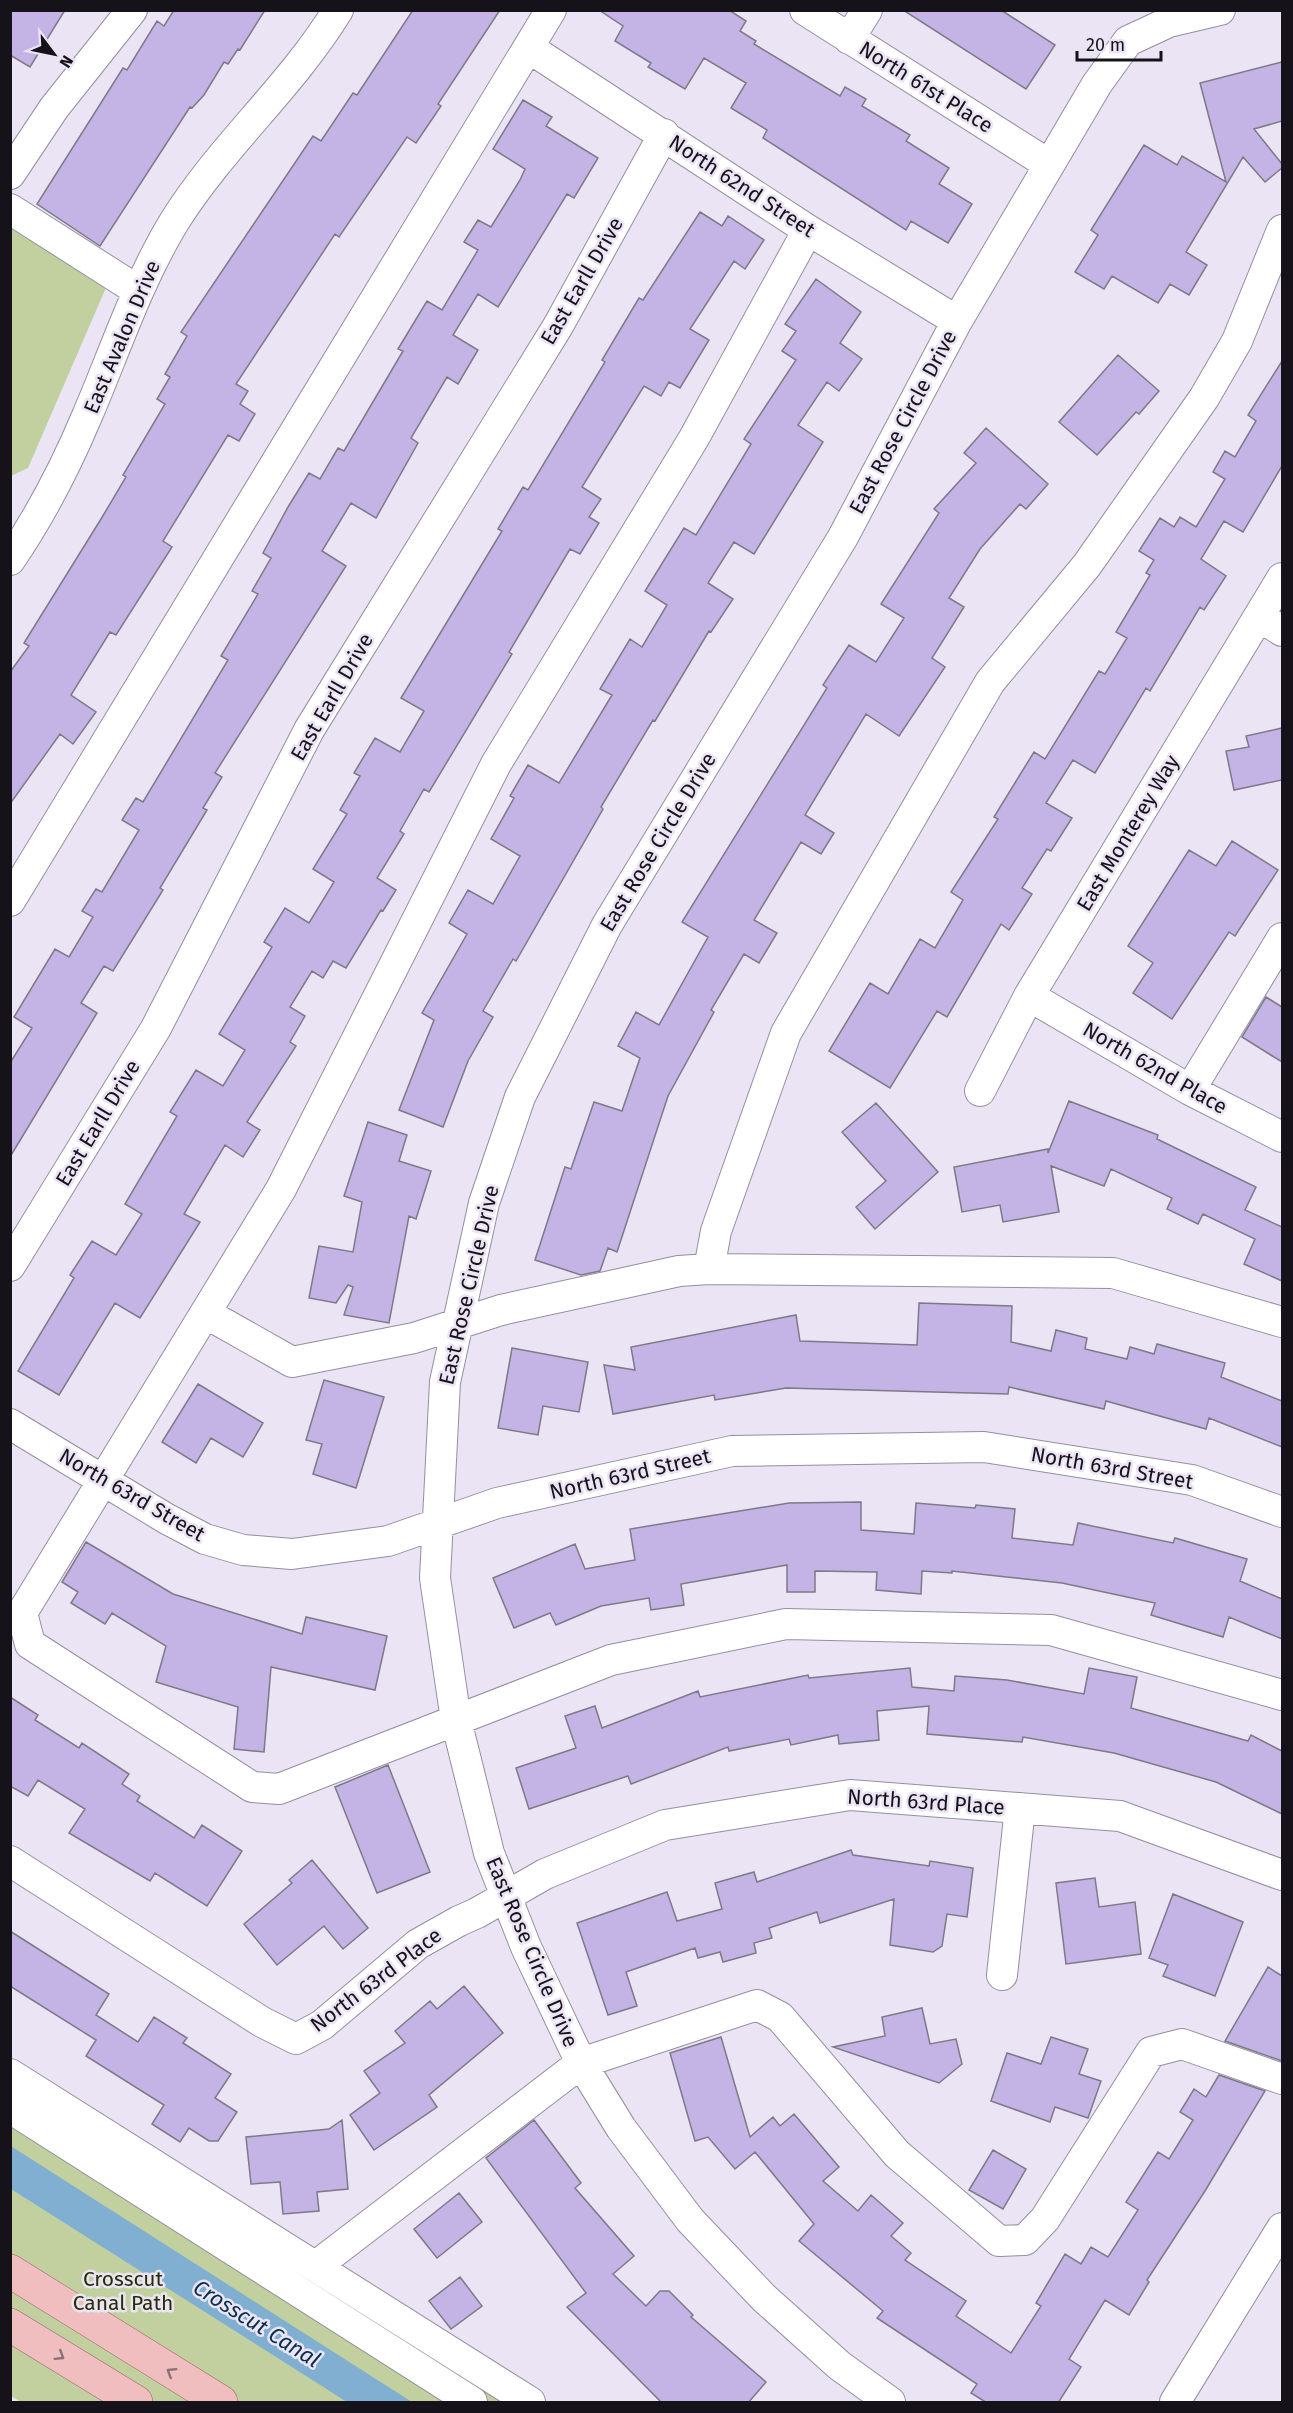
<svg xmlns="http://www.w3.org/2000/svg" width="1293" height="2413" font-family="'Fira Sans',sans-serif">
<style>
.green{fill:#c2d09f}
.water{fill:#80afd2}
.building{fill:#c4b3e5;stroke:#7e7988;stroke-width:1.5}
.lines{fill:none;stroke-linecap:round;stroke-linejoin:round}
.minor-casing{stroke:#948f9f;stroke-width:32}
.major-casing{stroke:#9e666a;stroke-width:34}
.minor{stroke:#fff;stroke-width:30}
.major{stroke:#f1bebf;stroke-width:33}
.oneway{stroke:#8e7174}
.labels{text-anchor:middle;stroke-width:5;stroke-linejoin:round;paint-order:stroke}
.street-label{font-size:21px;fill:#151319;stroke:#eae4f5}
.park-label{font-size:21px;fill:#262e06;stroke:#eae4f5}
.water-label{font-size:22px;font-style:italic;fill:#082f47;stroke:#eae4f5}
</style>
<rect width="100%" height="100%" fill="#eae4f5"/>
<path class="green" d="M10,222l98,61 -80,185 -17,8z
M10,2088l500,314h-489l-10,-6z"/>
<path class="water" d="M11,2146l6,4 395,252h-65l-336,-213z"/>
<path class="building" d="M10,10h55l-35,57 -20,-12z
M174,10h91l-25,40 -2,-1 -10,15 -4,-2 -20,33 -12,13 -2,-1 -90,139 -63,-42 86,-136 4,2 30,-49 7,5z
M413,10h87l-62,94 3,2 -25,37 -9,-6 -68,100 -4,-3 -99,150 12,7 -8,13 15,10 -16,27 -11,-6 -65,106 9,6 -56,88 -6,-3 -39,63 25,17 -23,32 -13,-10 -50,70v-132l19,-26 -5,-3 77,-124 25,-42 -3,-2 42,-71 -8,-5 13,-22 -5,-3 22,-38 -6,-4 132,-196 8,5 32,-48 4,2z
M599,10h130l17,11 -6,10 16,10 -2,3 86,52 5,-9 21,12 -4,7 48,29 -4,6 43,27 -10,16 33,20 -24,39 -37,-22 -5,9 -143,-92 4,-8 -36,-22 15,-25 -42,-25 -19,31 -37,-22 3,-4 -36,-22 8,-15z
M903,10h98l54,35 -29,44z
M1282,62v59l-28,8 28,35v4l-17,14 -22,-25 -57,95 21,13 -18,30 -19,-11 -12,19 -46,-27 -8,13 -29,-17 23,-37 -7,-5 53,-85 33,20 5,-9 44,26 -26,-99z
M523,100l29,17 -6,9 52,32 -24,40 -7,-4 -69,113 -20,-13 -25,41 25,15 -20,34 -11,-7 -36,61 7,5 -42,75 -25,-15 -29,48 24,15 -131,207 7,4 -19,31 4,2 -47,78 3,2 -50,81 -9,-5 -23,37 16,10 -87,144v-94l22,-35 -18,-11 41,-68 14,8 24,-40 -11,-6 14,-22 6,3 37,-62 -17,-10 14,-22 7,4 85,-142 -7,-4 37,-62 -6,-3 19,-33 -8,-5 25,-46 21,-34 11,6 18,-31 6,3 59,-100 -5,-2 29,-48 15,9 36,-60 -14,-8 14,-22 13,7 29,-47 5,-11 -32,-20z
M700,212l22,14 6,-10 36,24 -19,29 -11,-8 -44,68 19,11 -29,48 -11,-6 -8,14 -17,-10 -62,101 19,12 -12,18 10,6 -19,31 -10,-5 -61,103 3,2 -83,138 -5,-3 -24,42 4,3 -27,44 19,12 -13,21 -2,-1 -35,58 -13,-7 -10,17 -11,-7 -22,36 15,9 -15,26 6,4 -49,76 13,8 -17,27 -18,-12 -41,69 16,8 -60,96 -25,-15 -56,92 -41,-24 56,-93 -4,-3 22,-34 24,14 26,-41 -17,-10 52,-88 -7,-4 26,-42 27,16 22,-36 -26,-16 53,-87 -8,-5 21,-34 24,15 25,-41 -21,-13 34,-55 -7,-4 20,-34 -6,-3 21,-35 25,14 24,-41 -23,-13 101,-167 -4,-2 25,-42 5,3 77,-128 -3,-2 37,-62 4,2z
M816,279l45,33 -21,31 22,16 -23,32 -12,-9 -29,43 25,17 -69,112 -20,-12 -26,41 25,16 -22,33 -2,-1 -54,90 -2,-1 -52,87 2,2 -87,152 -3,-2 -30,52 10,6 -25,44 -25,66 -44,-17 35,-90 -12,-7 45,-79 -18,-11 19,-33 25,14 27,-48 -29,-17 23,-41 -4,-2 18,-31 31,18 53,-88 -12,-6 30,-50 12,8 25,-42 -22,-14 39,-63 12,7 55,-91 -7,-5 52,-79 -14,-9 14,-20 -11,-7z
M1118,355l41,36 -20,23 -3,-2 -39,43 -38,-33z
M1282,361v105l-39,66 -19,-11 -23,38 25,17 -22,34 -4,-3 -50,84 -4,-3 -51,85 -22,-13 -27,43 26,15 -21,33 -4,-2 -25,39 10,6 -23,36 -8,-6 -54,93 -10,-6 -47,77 -61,-37 41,-68 18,11 32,-55 15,9 28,-48 -12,-8 47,-73 -4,-2 40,-65 11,7 54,-88 6,3 22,-36 -11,-6 34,-57 -4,-2 8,-13 -15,-9 21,-33 14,9 6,-10 16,10 29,-48 -12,-7 12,-21 10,6 21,-36 -8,-6z
M986,428l62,56 -22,25 -6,-5 -40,45 -31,49 15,9 -32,51 13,9 -46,69 -33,-22 -61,101 29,18 -13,21 -20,-12 -47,78 23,13 -18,30 -15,-9 -33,56 3,2 -46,84 -51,156 -9,-4 -8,23 -19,4 -46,-15 30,-93 6,2 23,-67 28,9 18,-53 -22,-12 18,-34 23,13 49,-88 -26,-15 145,-234 -4,-3 26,-40 27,17 28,-44 -23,-14 58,-91 -5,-4 42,-46 -12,-10z
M1282,728v52l-48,10 -8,-39 23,-4 -3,-11z
M1232,841l46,29 -43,66 -6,-4 -57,87 -39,-26 20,-30 -25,-17 61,-96 27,16z
M1266,997l16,10v55l-40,-25z
M1069,1101l89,34 -1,4 99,48 -11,23 37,17v54l-38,-17 11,-25 -52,-25 -5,10 -31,-15 5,-11 -61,-29 -7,17 -53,-20 8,46 -56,10 -3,-17 -38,7 -8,-45 94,-18v4z
M876,1103l62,69 -63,57 -19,-22 30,-26 -44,-49z
M368,1122l39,13 -8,26 32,10 -15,48 -7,-3 -20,107 -45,-8 9,-28 -5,-2 -12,18 -27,-5 10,-52 34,6 9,-50 -18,-6z
M919,1303l93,3 -1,36 40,9 5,-21 31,8 -2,11 42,10 3,-12 24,7 3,-10 68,19 -4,14 61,24v46l-73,-29 -3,11 -100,-28 -2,8 -95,-22 -1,7 -222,-6 -71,12 -1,-5 -101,19 -9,-49 31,5 -4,-23 165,-32 4,26 117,4z
M512,1348l76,14 -9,50 -36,-6 -5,29 -40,-7z
M324,1380l60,17 -28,91 -43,-14 9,-30 -16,-4z
M198,1384l65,39 -20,34 -32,-19 -15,25 -34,-21z
M861,1502v28l53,4 2,-31 59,5 1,-3 39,4 -3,29 61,7 5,-22 95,20 2,-5 72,21 -7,22 42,18v40l-53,-22 -6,20 -72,-22 4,-12 -93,-20 -110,-12v2l-30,-2 -1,23 -45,-4 1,-18 -62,-1v21h-28v-27l-106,19 3,21 -33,5 -2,-12 -48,8 -45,19 -6,-12 -36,15 -21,-50 82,-34 10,25 50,-9 -5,-31 159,-26z
M86,1542l87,52 129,40 4,-17 81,19 -12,54 -104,-23 -7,85 -30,-3 4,-42 -82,-25 10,-36 -54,-33 -7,11 -34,-21 7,-11 -16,-10z
M910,1668l2,19 42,4 1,-15 52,4 77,14 5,-26 48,9 -6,31 117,33 3,-6 31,16v63l-66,-32 -102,-29 -91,-16 -1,5 -95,-8 2,-28 -52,5 2,29 -40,4 -1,-9 -47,10 -2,-6 -60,12 -1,-4 -97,37 -3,-8 -99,33 -13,-41 60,-20 -11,-32 30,-10 7,22 96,-37 2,6 108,-22 1,3z
M10,1697l28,18 -3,5 44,28 3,-5 47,31 -7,10 18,12 -3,5 57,37 8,-13 40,26 -35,55 -52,-33 -5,8 -81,-48 16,-24 -47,-29 -10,16 -18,-10z
M388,1765l42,107 -53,21 -42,-106z
M851,1850l2,5 76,11 1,-5 43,7 -6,49 -20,-3 -5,32 -9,6 -43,-7 4,-46 -74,24 -3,-11 -48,16 3,10 -18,5 2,10 -33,9 -3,-10 -22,6 -3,-10 -69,24 11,34 -29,9 -31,-92 90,-31 10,29 45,-12 -7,-26 39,-11 3,10z
M312,1860l56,68 -25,21 -19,-23 -47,39 -33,-41 48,-41 -3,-3z
M1095,1878l4,29 36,-5 6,52 -75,10 -10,-81z
M1173,1894l70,28 -28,74 -52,-20 5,-11 -19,-7z
M10,1931l99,63 -13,21 42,27 16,-25 33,21 -4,5 48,31 -16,24 22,14 -19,29h-9l-20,-13 -9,14 -28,-18 12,-19 -78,-49 10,-16 -86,-54z
M1268,1967l14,9v85l-57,-20z
M464,1986l39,47 -74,62 8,12 -63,43 -24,-35 30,-22 -16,-22 41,-28 -10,-12 35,-30 7,8z
M922,2008l8,36 26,-5 6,25 -23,19 -106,-36 52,-11 -3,-19z
M721,2037l29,100 23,-20 7,9 14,-12 45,53 -16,14 35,30 13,-16 32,28 -12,13 20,17 -6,7 61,41 -10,15 55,37 30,-47 -5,-3 29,-49 16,10 10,-17 17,10 30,-47 -12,-8 32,-50 11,7 24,-39 -13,-8 14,-23 12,8 13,-22 46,16 -60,100 -58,89 2,2 -20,33 -24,-15 -36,59 12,8 -23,36h-71l-16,-10 6,-9 -100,-66 6,-7 -84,-70 15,-17 -59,-72 -20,17 -27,-32 -13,4 -25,-88z
M1051,2037l37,12 -9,25 22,7 -13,37 -33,-11 -5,15 -59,-21 16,-48 34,11z
M342,2120l6,69 -31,3 2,19 -36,3 -3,-32 -29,2 -5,-47 83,-8z
M534,2120l47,63 -6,5 59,68 -21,18 33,32 14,-15h9l24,24 -2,2 75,65 -18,21h-86l-95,-96 19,-14 -100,-135z
M993,2150l33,19 -23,40 -34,-19z
M459,2193l23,29 -45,36 -23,-29z
M460,2277l22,29 -31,23 -22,-28z"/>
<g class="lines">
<g class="minor-casing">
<path id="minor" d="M805,10l243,154
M849,39l18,-29
M529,48l279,182 149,91
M10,174l44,-66 78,-98
M10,209l127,81
M808,230l-114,208 -198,326 -215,425 -259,424 8,31 222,143 27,2 332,-129 175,-36 265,6 231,65
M10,560c30,-44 56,-94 77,-144 28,-65 50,-133 87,-194 48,-77 117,-135 164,-212
M1259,616l23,15
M10,901l541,-891
M1029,996l161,94 92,47
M1190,1090l92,-152
M980,1091l49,-95 253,-418
M10,1266l146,-238 153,-298 249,-404 106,-192
M709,1269l7,-38 70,-198 204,-351 97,-117 117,-167 33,-57 45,-111
M207,1314l85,48 122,-24 87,-28 178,-39 30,-2 404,4 169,49
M10,1424l157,95 38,20 38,11 49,4 96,-13 109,-38 235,-52 252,-4 208,33 90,32
M10,1861l252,161 34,17 26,-14 96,-81 41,-23 18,-8 68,-39 120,-49 185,-30 270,21 162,59
M1002,1975l18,-167
M10,2074l520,328
M10,2108l462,294
M316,2266l265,-203 176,-58 23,12 117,137 102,87 26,-1 20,-21 106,-167 31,-8 100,35
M890,2402l-50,-36 -76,-68 -74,-78 -69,-92 -40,-65 -55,-116 -37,-94 -33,-133 -21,-142 10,-196 39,-179 36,-106 87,-172 236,-388 114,-216 140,-237 31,-43 41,-19 51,-12
M1175,2402l107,-174"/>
</g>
<g class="major-casing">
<path id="major" d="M10,2271l211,131
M10,2325l126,77"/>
</g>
<use href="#minor" class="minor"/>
<use href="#major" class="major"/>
</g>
<defs><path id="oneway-chevron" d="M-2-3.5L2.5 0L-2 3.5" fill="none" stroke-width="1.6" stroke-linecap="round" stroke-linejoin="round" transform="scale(1.5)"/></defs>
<g class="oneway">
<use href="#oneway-chevron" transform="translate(60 2356) rotate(32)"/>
<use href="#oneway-chevron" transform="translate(171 2372) rotate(-148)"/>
</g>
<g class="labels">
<g class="street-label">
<text transform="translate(926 87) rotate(32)" y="7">North 61st Place</text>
<text transform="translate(742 186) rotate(33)" y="7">North 62nd Street</text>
<text transform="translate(582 281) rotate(-60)" y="7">East Earll Drive</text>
<text transform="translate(122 337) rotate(-67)" y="7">East Avalon Drive</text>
<text transform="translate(903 422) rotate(-62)" y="7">East Rose Circle Drive</text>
<text transform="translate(332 697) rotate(-60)" y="7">East Earll Drive</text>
<text transform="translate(1128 833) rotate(-59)" y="7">East Monterey Way</text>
<text transform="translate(658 842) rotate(-59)" y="7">East Rose Circle Drive</text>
<text transform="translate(1155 1068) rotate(30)" y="7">North 62nd Place</text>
<text transform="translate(98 1123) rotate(-59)" y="7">East Earll Drive</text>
<text transform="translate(469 1285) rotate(-77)" y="7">East Rose Circle Drive</text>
<text transform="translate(1112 1468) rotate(10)" y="7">North 63rd Street</text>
<text transform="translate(630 1474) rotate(-13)" y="7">North 63rd Street</text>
<text transform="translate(132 1495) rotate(30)" y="7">North 63rd Street</text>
<text transform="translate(926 1802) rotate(4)" y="7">North 63rd Place</text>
<text transform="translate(532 1952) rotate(67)" y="7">East Rose Circle Drive</text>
<text transform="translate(376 1980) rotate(-37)" y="7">North 63rd Place</text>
</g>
<g class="park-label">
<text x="123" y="2286">Crosscut<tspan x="123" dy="24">Canal Path</tspan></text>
</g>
<g class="water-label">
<text transform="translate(257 2323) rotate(32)" y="8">Crosscut Canal</text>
</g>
</g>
<rect width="1293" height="2413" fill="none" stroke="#151319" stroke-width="24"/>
<g transform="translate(54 54) rotate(122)" stroke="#eae4f5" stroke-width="4.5" paint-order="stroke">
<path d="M0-4.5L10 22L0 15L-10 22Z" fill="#151319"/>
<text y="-9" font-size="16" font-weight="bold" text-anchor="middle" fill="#151319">N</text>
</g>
<path d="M1077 51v9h84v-9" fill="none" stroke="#151319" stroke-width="3"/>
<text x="1086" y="51" font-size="18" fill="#151319" stroke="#eae4f5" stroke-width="4.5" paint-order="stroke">20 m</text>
</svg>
